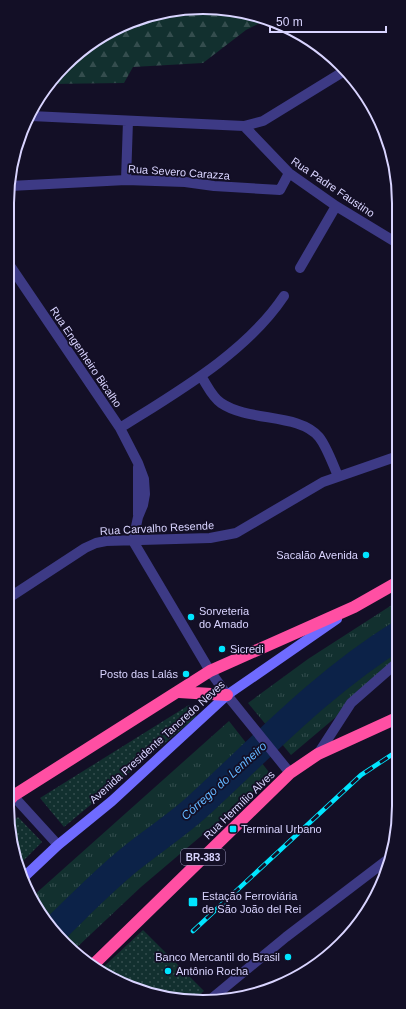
<svg xmlns="http://www.w3.org/2000/svg" width="406" height="1009" font-family="Helvetica,sans-serif">
<style>
.grass{fill:url(#grass-tufts)}
.forest{fill:url(#forest-firs)}
.park{fill:url(#park-dots)}
.lines{fill:none;stroke-linecap:round;stroke-linejoin:round}
.river{stroke:#0c2248;stroke-width:28}
.street{stroke:#3d3a85;stroke-width:10}
.secondary{stroke:#6f6bff;stroke-width:10}
.highway{stroke:#ff4fa3;stroke-width:12}
.rail-casing{stroke:#00e5ff;stroke-width:4.5}
.rail{stroke:#130f26;stroke-width:3;stroke-dasharray:9;stroke-linecap:butt}
.poi-dot{fill:#00e5ff;stroke:#130f26;stroke-width:1.5}
.labels{text-anchor:middle;stroke-width:3.5;stroke-linejoin:round;paint-order:stroke}
.shield{fill:#130f26;stroke:#9e99be;stroke-width:1}
.shield-label{font-size:10px;font-weight:bold;fill:#d9d4ff}
.street-label{font-size:11px;fill:#d9d4ff;stroke:#130f26}
.poi-label{font-size:11px;fill:#d9d4ff;stroke:#130f26;text-anchor:start}
.water-label{font-size:12px;font-style:italic;fill:#62b6ff;stroke:#130f26}
.rim{fill:none;stroke:#d9d4ff;stroke-width:2}
</style>
<defs>
<pattern id="grass-tufts" width="24" height="20" patternUnits="userSpaceOnUse"><rect width="24" height="20" fill="#12302f"/><path d="M3 7l-1-3M5 7V3M7 7l1-3M15 17l-1-3M17 17v-4M19 17l1-3" fill="none" stroke="#344d4e"/></pattern>
<pattern id="forest-firs" width="22" height="20" patternUnits="userSpaceOnUse"><rect width="22" height="20" fill="#12302f"/><path d="M5 1l3.5 6h-7zM16 11l3.5 6h-7z" fill="#344d4e"/></pattern>
<pattern id="park-dots" width="8" height="8" patternUnits="userSpaceOnUse"><rect width="8" height="8" fill="#12302f"/><path d="M2 2h.1M6 6h.1" fill="none" stroke="#344d4e" stroke-width="1.8" stroke-linecap="round"/></pattern>
</defs>
<rect width="100%" height="100%" fill="#130f26"/>
<path class="grass" d="M398,601l1,55 -49,43 -14,18 -45,38 -43,-52 60,-44z
M229,721l43,55 -131,111 -67,63 -19,-15 -22,-39z"/>
<path class="forest" d="M190,7l78,12 -22,11 -43,33 -70,4 -9,16 -75,1 6,-10 61,-47z"/>
<path class="park" d="M189,705l6,4 1,8 -132,110 -24,-29z
M18,817l24,25 -25,25 -7,-43z
M143,930l61,61 -11,9h-16l-72,-24 -6,-5z"/>
<g class="lines">
<path class="river" d="M53,931c25,-24 49,-49 76,-71 22,-18 47,-34 69,-54 64,-59 125,-124 201,-171"/>
<path class="street" d="M31,116l213,10 19,-5 83,-51
M244,126l45,47 47,33 61,37
M126,180l2,-59
M10,186l116,-6 59,2 29,4 66,4 9,-17
M7,266l4,1 109,161 18,35 6,16 1,15 -2,11 -5,12 -5,24
M300,268l36,-62
M201,376c6,9 11,21 20,27 28,19 78,10 98,34 8,10 14,28 19,39
M120,428c57,-36 126,-75 164,-132
M138,467v48
M133,541l77,130 17,24 63,78
M7,599l78,-51 11,-5 10,-2 104,-3 26,-5 87,-51 75,-26
M318,754l33,-51 48,-42
M7,789l51,56
M211,999l75,-62 105,-80"/>
<path class="secondary" d="M23,878l35,-33 54,-44 115,-106 110,-76"/>
<path class="highway" d="M179,692l48,3
M7,803l6,-7 197,-125 144,-64 44,-25
M93,965l197,-192 28,-19 81,-37"/>
<g class="rail-casing">
<path id="rail" d="M193,931l168,-156 38,-25"/>
</g>
<use href="#rail" class="rail"/>
</g>
<g class="poi-dot">
<circle cx="366" cy="555" r="4"/>
<circle cx="191" cy="617" r="4"/>
<circle cx="222" cy="649" r="4"/>
<circle cx="186" cy="674" r="4"/>
<rect x="229" y="825" width="8" height="8" rx="2"/>
<rect x="188" y="897" width="10" height="10" rx="2"/>
<circle cx="288" cy="957" r="4"/>
<circle cx="168" cy="971" r="4"/>
</g>
<g class="labels">
<rect class="shield" x="181" y="849" width="44" height="16" rx="3"/>
<g class="shield-label">
<text x="203" y="861">BR-383</text>
</g>
<g class="street-label">
<text transform="translate(179 172) rotate(4)" y="4">Rua Severo Carazza</text>
<text transform="translate(333 187) rotate(34)" y="4">Rua Padre Faustino</text>
<text transform="translate(86 357) rotate(56)" y="4">Rua Engenheiro Bicalho</text>
<text transform="translate(157 528) rotate(-3)" y="4">Rua Carvalho Resende</text>
<text transform="translate(157 742) rotate(-42)" y="4">Avenida Presidente Tancredo Neves</text>
<text transform="translate(239 805) rotate(-44)" y="4">Rua Hermílio Alves</text>
</g>
<g class="poi-label">
<text x="358" y="559" text-anchor="end">Sacalão Avenida</text>
<text x="199" y="615">Sorveteria<tspan x="199" dy="13">do Amado</tspan></text>
<text x="230" y="653">Sicredi</text>
<text x="178" y="678" text-anchor="end">Posto das Lalás</text>
<text x="241" y="833">Terminal Urbano</text>
<text x="202" y="900">Estação Ferroviária<tspan x="202" dy="13">de São João del Rei</tspan></text>
<text x="280" y="961" text-anchor="end">Banco Mercantil do Brasil</text>
<text x="176" y="975">Antônio Rocha</text>
</g>
<g class="water-label">
<text transform="translate(224 781) rotate(-42)" y="4">Córrego do Lenheiro</text>
</g>
</g>
<path d="M0 0H406V1009H0ZM203 14H203A189 189 0 0 1 392 203V806A189 189 0 0 1 203 995H203A189 189 0 0 1 14 806V203A189 189 0 0 1 203 14Z" fill="#130f26" fill-rule="evenodd"/>
<path class="rim" d="M203 14H203A189 189 0 0 1 392 203V806A189 189 0 0 1 203 995H203A189 189 0 0 1 14 806V203A189 189 0 0 1 203 14Z"/>
<path d="M270 26v6h116v-6" fill="none" stroke="#d9d4ff" stroke-width="2"/>
<text x="276" y="26" font-size="12" fill="#d9d4ff" stroke="#130f26" stroke-width="3" paint-order="stroke">50 m</text>
</svg>
